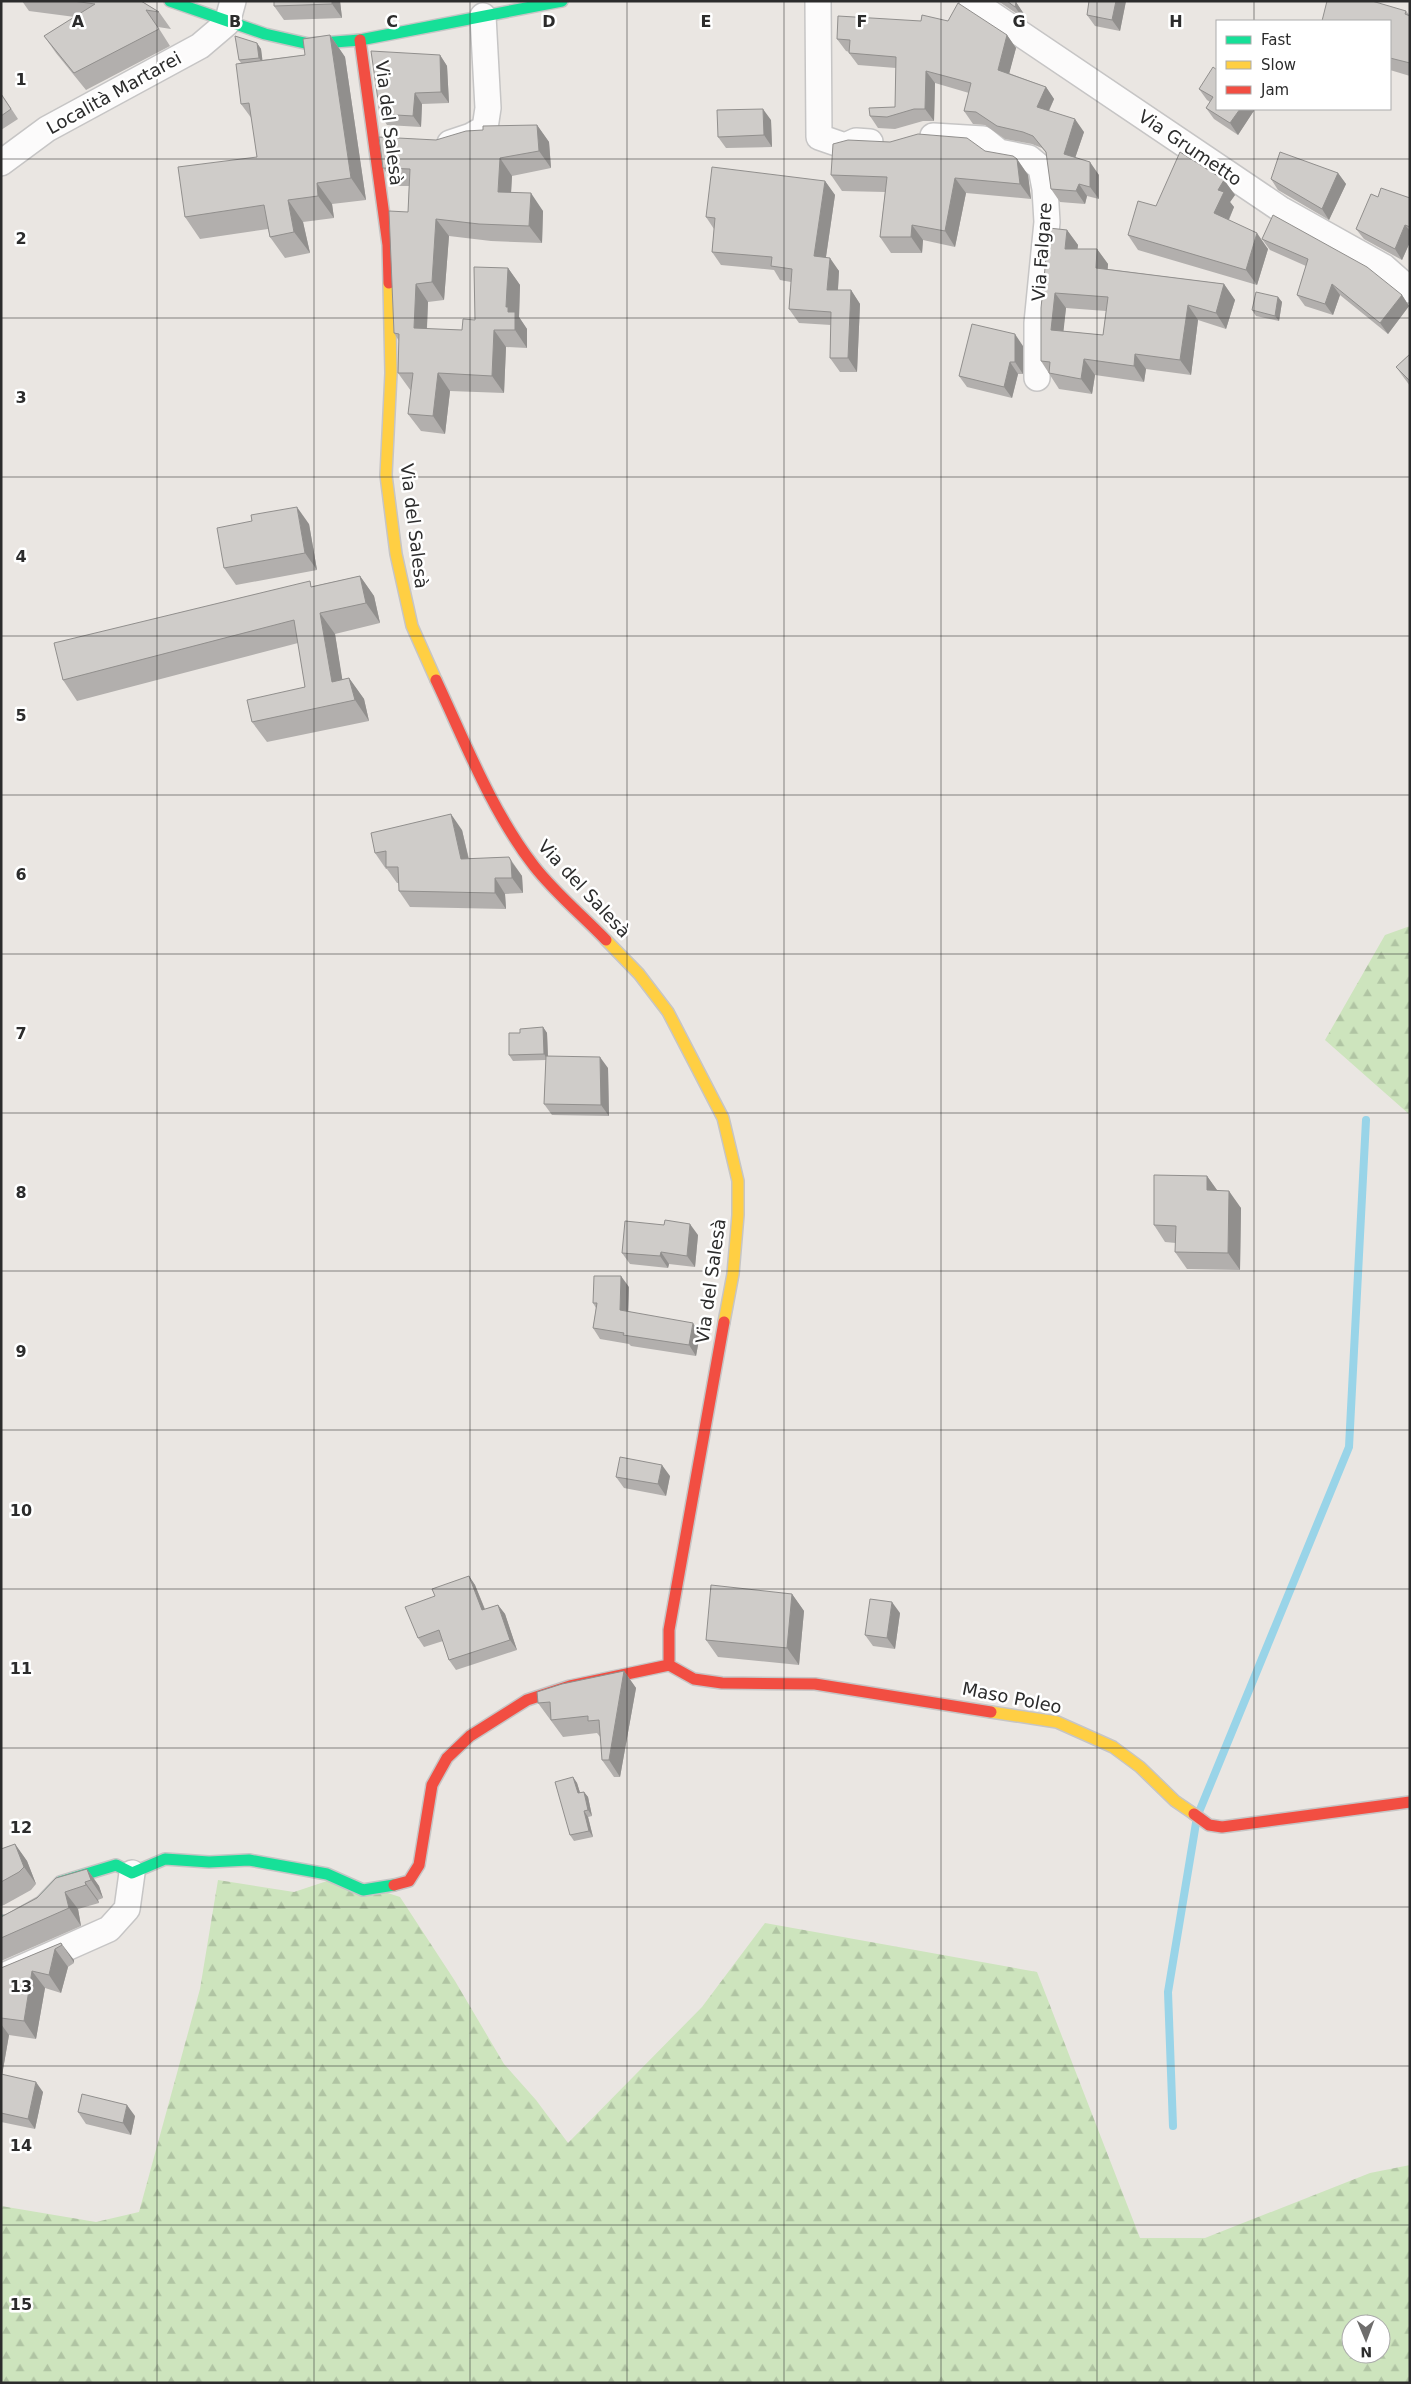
<svg xmlns="http://www.w3.org/2000/svg" width="1411" height="2384" font-family="'DejaVu Sans',sans-serif">
<style>
.forest{fill:url(#forest-firs);fill-rule:evenodd}
.lines{fill:none;stroke-linecap:round;stroke-linejoin:round}
.stream{stroke:#99d4e8;stroke-width:8}
.street-casing{stroke:#c6c5c5;stroke-width:28}
.fast-casing{stroke:#c6c5c5;stroke-width:14}
.slow-casing{stroke:#c6c5c5;stroke-width:14}
.jam-casing{stroke:#c6c5c5;stroke-width:14}
.street{stroke:#fcfbfb;stroke-width:25}
.fast{stroke:#16e098;stroke-width:11}
.slow{stroke:#ffcf43;stroke-width:11}
.jam{stroke:#f24e42;stroke-width:11}
.wall{fill:#b2afad;fill-rule:evenodd}
.shaded-wall{fill:#918f8d}
.building{fill:#cfccc9;stroke:#918f8d;fill-rule:evenodd}
.grid{fill:none;stroke:#2c2c2c;stroke-width:1;stroke-opacity:0.55}
.labels{text-anchor:middle;stroke-width:5;stroke-linejoin:round;paint-order:stroke}
.street-label{font-size:18px;fill:#2c2c2c;stroke:#fff}
.grid-label{font-size:16px;text-anchor:middle;font-weight:bold;fill:#2c2c2c;stroke:#fff;stroke-width:5;stroke-linejoin:round;paint-order:stroke}
</style>
<defs>
<pattern id="forest-firs" width="22" height="20" patternUnits="userSpaceOnUse" patternTransform="scale(1.25)"><rect width="22" height="20" fill="#cde4bd"/><path d="M5 1l3.5 6h-7zM16 11l3.5 6h-7z" fill="#b0c4a3"/></pattern>
</defs>
<rect width="100%" height="100%" fill="#eae6e2"/>
<path class="forest" d="M1410,926v189l-85,-75 60,-105z
M339,1877l61,20 55,84 49,83 32,36 32,43 134,-136 63,-84 272,49 103,266h65l165,-65 40,-8v218h-1409v-177l95,16 43,-10 61,-223 18,-109 76,12zM1351,2324h30v30h-30z"/>
<g class="lines">
<path class="stream" d="M1199,1812l150,-365 17,-327
M1173,2126l-5,-134 28,-169"/>
<g class="street-casing">
<path id="street" d="M818,1l1,136 26,9 11,-5 14,1
M972,1l310,209 102,57 26,23
M933,136l50,3 16,13 30,6 12,10 4,21 2,33 -10,101v55
M450,143l21,-7 14,-8 3,-20 -5,-92
M1,163l46,-34 153,-83 27,-23 6,-22
M1,1977l108,-48 18,-20 5,-36"/>
</g>
<g class="fast-casing">
<path id="fast" d="M170,1l95,33 44,10 51,-4 202,-39
M1,1921h7l33,-19 19,-20 56,-17 16,8 33,-14 44,3 40,-2 78,14 36,16 31,-5"/>
</g>
<g class="slow-casing">
<path id="slow" d="M389,283l2,90 -5,102 10,79 16,72 24,54
M606,940l33,34 29,38 55,106 15,63v34l-5,59 -9,48
M991,1712l66,10 56,25 27,20 35,34 19,13"/>
</g>
<g class="jam-casing">
<path id="jam" d="M360,40l28,205 1,38
M436,680c30,64 55,130 98,186 21,27 49,50 72,74
M669,1665v-35l55,-308
M669,1665l25,14 28,4 93,1 176,28
M1194,1814l15,11 13,2 188,-25
M394,1885l15,-4 10,-16 13,-80 15,-27 23,-22 57,-36 43,-14 99,-21"/>
</g>
<use href="#street" class="street"/>
<use href="#fast" class="fast"/>
<use href="#slow" class="slow"/>
<use href="#jam" class="jam"/>
</g>
<path class="wall" d="M22,1h119l18,11 12,17 -13,-2 12,19 -84,44 -30,-37 -12,-17 31,-19 -46,-6z
M274,1h66l2,17 -58,2 -10,-14z
M998,1h17l9,13 -1,4z
M1089,1h37l-6,30 -25,-5 -8,-11z
M1406,11l4,5v60l-20,-6v-49z
M330,35l15,22 21,143 -34,4 2,14 -31,4 7,31 -25,5 -15,-21 -2,-8 -68,10 -15,-22 72,-60 -5,-38 -11,-15v-41l-2,-3 18,-17 4,6 1,11 43,-5z
M1007,35l9,13 -7,25 37,14 8,12 -5,12 35,21 -9,26 24,17v24l-12,-3 -2,8 -25,-2 -9,-13 -4,-35 -5,-6 -10,-4 -27,-5 -20,-14 -12,-1 -9,-13 5,-18 -34,-10 -1,38h-11l-28,8 -17,-1 -8,-12 25,-9 1,-39 -38,-3 -9,-12v-1l-3,-1 -9,-12z
M440,55l7,11 2,37 -27,1 -1,23 -34,-2 -7,-11z
M1217,70v39h38l-17,26 -24,-16 -8,-11 4,-6 -3,-2 -8,-11z
M1,93l17,26 -17,11z
M771,120l1,27 -46,1 -8,-11z
M537,125l12,17 2,26 -39,8 -1,17 32,18 -1,32 -51,-2 -42,-5 -5,64 -16,2 -1,27 35,1 13,-10 33,-52 12,17 -1,32 8,12v19l-21,-1 -2,46 -54,-2 -5,43 -24,-3 -13,-17 3,-23 -13,-18 1,-32 -5,-8 14,-121 1,-26h-13l-13,-18 53,-28 47,-10z
M985,151l32,8 11,16 3,24 -65,-6 -11,54 -32,-7 -1,13h-31l-11,-16 5,-45 -43,-1 -11,-16z
M1338,173l8,11 -17,36 -51,-30 -7,-11z
M1224,180l11,15 -5,7 4,5 -5,13 39,29 -11,36 -119,-35 -10,-15 28,-29z
M825,181l10,14 -9,62 13,14 -1,19h13l9,14 -3,68h-17l-10,-14 1,-33 -32,-2 -10,-14 2,-27 -11,-2 -6,-10 -53,-5 -9,-13 2,-23 -8,-12z
M1378,197l32,1v44l-8,18 -38,-21 -8,-10z
M1067,230l11,15 -1,4h20l11,15 -1,5 117,15 11,16 -9,29 -28,-9 -7,55 -45,-6 -2,13 -49,-7 -3,19 -33,-5 -18,-28zM1066,308l40,3 -3,24 -40,-4z
M1262,239l140,56 7,11 -21,28 -48,-39 -7,20 -28,-9 -8,-11 9,-29 -36,-16z
M1278,297l4,5 -3,19 -23,-5 -4,-6z
M1023,346v28h-5l-6,24 -45,-11 -8,-11z
M1410,354v32l-14,-19z
M309,524l8,46 -81,15 -12,-17z
M360,576l14,20 6,27 -45,11 7,46 7,-2 15,21 5,22 -102,21 -15,-20 53,-35 -7,-44 -221,58 -14,-21 251,-94z
M462,830l7,29 40,-2 13,19 1,17 -18,1 1,15 -96,-2 -11,-16v-8h-2l-10,-14h-1l-11,-16z
M543,1027l4,6 1,23 60,12 1,48 -57,-1 -8,-11 2,-44 -33,1 -4,-6 11,-22z
M1207,1176l10,14 24,18 -1,62 -53,-1 -12,-17 1,-9 -11,-1 -11,-17z
M698,1235l-3,32 -26,-3 -1,4 -38,-4 -8,-11z
M629,1287l-1,24 72,23 -4,22 -65,-10 -2,-2 -29,-5 -7,-11 3,-20 -3,-5z
M670,1476l-4,20 -42,-8 -8,-11z
M469,1576l6,9 10,24 13,-4 7,9 12,36 -61,20 -7,-10 -6,-19 -19,6 -6,-9 17,-42z
M792,1594l12,17 -5,54 -81,-8 -12,-17z
M900,1613l-5,36 -22,-3 -8,-11z
M624,1671l12,17 -16,89h-6l-12,-17 -1,-22 -4,-5 -34,4 -25,-34z
M573,1777l4,6 3,10 4,-1 4,5 4,19 -4,1 5,20 -19,4 -4,-6z
M15,1844l12,17 9,23 -5,6 -27,15 -3,1v-57z
M87,1869l12,17 4,12 -5,2 1,3 -21,6 3,17 -80,35v-44z
M61,1943l13,20 -6,4 -7,26 -16,-5 -9,51 -27,-4 -7,40 41,17 -8,37 -34,-7v-154z
M78,2112l57,4 -4,19 -45,-11z"/>
<path class="shaded-wall" d="M332,1h8l2,17 -10,-14z
M1116,1h10l-6,30 -8,-11z
M1016,2l8,12 -1,4 -8,-11z
M330,35l15,22 21,143 -15,-22z
M1007,35l9,13 -9,34 -9,-12z
M257,43l4,6 2,15 -4,-6z
M440,55l7,11 2,37 -8,-11z
M926,71l9,12 -1,38 -9,-12z
M1046,87l8,12 -9,20 -8,-12z
M415,93l7,11 -1,23 -8,-11z
M763,109l8,11 1,27 -8,-12z
M1240,109h15l-17,26 -8,-12z
M1075,119l9,13 -12,35 -8,-13z
M537,125l12,17 2,26 -12,-17z
M500,158l12,18 -2,34 -12,-18z
M1017,159l11,16 3,24 -11,-15z
M1090,162l9,13v24l-9,-12z
M1338,173l8,11 -17,36 -7,-11z
M955,178l11,15 -11,54 -10,-16z
M1224,180l11,15 -5,7 4,5 -9,21 -11,-15 4,-23z
M825,181l10,14 -11,75 -10,-14z
M317,183l15,21 2,14 -16,-22z
M1079,184l8,12 -2,8 -9,-13z
M531,193l12,18 -1,32 -13,-17z
M288,200l15,22 7,31 -16,-21z
M436,219l13,17 -5,64 -12,-18z
M912,225l11,15 -1,13 -11,-16z
M1405,225l5,6v11l-8,18 -7,-11z
M1067,230l11,15 -2,19 -11,-15z
M1257,233l11,16 -11,36 -11,-15z
M1097,249l11,15 -1,19 -11,-15z
M830,258l9,13 -2,32 -10,-13z
M508,268l12,17 -1,32 8,12v19l-12,-18 -9,-23z
M416,284l12,18 -2,44 -12,-18z
M1224,284l11,16 -9,29 -10,-16z
M1332,284l8,11 -7,20 -8,-11z
M851,290l9,14 -3,68 -9,-14z
M1055,293l11,15 -4,37 -11,-15z
M1402,295l7,11 -21,28 -8,-11z
M1278,297l4,5 -3,19 -4,-5z
M1188,305l10,15 -7,55 -11,-15z
M494,330l12,17 -2,46 -12,-17z
M1015,334l8,12v28l-8,-12z
M1135,354l11,15 -2,13 -10,-16z
M1084,359l11,16 -3,19 -11,-15z
M1010,362l8,12 -6,24 -8,-11z
M438,373l12,18 -5,43 -12,-18z
M297,507l12,17 8,46 -12,-17z
M360,576l14,20 6,27 -14,-20z
M320,613l15,21 11,68 -14,-20z
M349,678l15,21 5,22 -14,-21z
M451,814l11,16 10,44 -11,-15z
M511,861l11,15 1,17 -11,-15z
M495,878l10,16 1,15 -11,-16z
M543,1027l4,6 1,27 -4,-6z
M600,1057l8,11 1,48 -8,-11z
M1207,1176l12,17 -12,-3z
M1229,1191l12,17 -1,62 -12,-17z
M690,1224l8,11 -3,32 -8,-11z
M661,1252l8,12 -1,4 -8,-12z
M621,1276l8,11 -1,34 -8,-11z
M693,1323l7,11 -4,22 -7,-11z
M662,1465l8,11 -4,20 -8,-12z
M469,1576l6,9 14,35 -7,-10z
M792,1594l12,17 -5,54 -12,-17z
M892,1602l8,11 -5,36 -8,-11z
M498,1605l7,9 12,36 -7,-10z
M624,1671l12,17 -16,89 -11,-17z
M573,1777l4,6 5,16 -4,-6z
M584,1792l4,5 4,19 -4,-6z
M584,1811l4,6 5,20 -4,-6z
M15,1844l12,17 9,23 -12,-17z
M87,1869l12,17 4,12 -12,-18z
M85,1882l13,18 1,3 -13,-18z
M65,1892l13,17 3,17 -12,-18z
M61,1943l13,17v3l-12,-18z
M55,1949l13,18 -7,26 -12,-18z
M32,1971l13,17 -9,51 -12,-18z
M1,2024l8,11 -8,46z
M36,2082l7,10 -8,37 -7,-10z
M127,2105l8,11 -4,19 -8,-12z"/>
<path class="building" d="M73,1h68l18,11 -13,-2 13,19 -85,44 -30,-37 51,-32z
M274,1h58v3l-58,2z
M1007,1h8l1,1 -1,5z
M1089,1h27l-4,19 -25,-5z
M1327,1h45l34,10 -1,3 5,2v47l-20,-5v-37h-68z
M958,3l49,32 -9,35 48,17 -9,20 38,12 -11,35 26,8v25l-11,-3 -3,7 -25,-2 -5,-37 -13,-16 -10,-4 -26,-6 -21,-14 -12,-1 7,-28 -45,-12 -1,38h-11l-27,8 -17,-1 -1,-8 26,-1 1,-50 -47,-4 1,-13 -13,-1 1,-23 83,5 1,-6 26,6z
M330,35l21,143 -34,5 1,13 -30,4 6,32 -24,5 -6,-32 -79,12 -7,-50 79,-10 -8,-54 -8,1 -5,-40 69,-9 -2,-16z
M235,36l22,7 2,15 -20,2z
M371,51l69,4 1,37 -26,1 -2,23 -33,-2z
M1213,67l4,3v39h23l-10,14 -24,-15 7,-11 -14,-8z
M1,94l10,15 -10,7z
M763,109l1,26 -46,2 -1,-27z
M537,125l2,26 -39,7 -2,34 33,1 -2,33 -50,-2 -43,-5 -4,63 -16,2 -2,44 48,2 1,-11 12,1 -1,-53 34,1 -2,39h2v5h7v18h-21l-2,46 -54,-3 -5,43 -25,-2 5,-41h-15l1,-39 -5,-1 -5,-122 19,1 2,-43 -27,-1 -4,-31 57,3 30,-9 17,-1v-4z
M918,134l49,4 18,13 28,5 4,3 3,25 -65,-6 -10,53 -33,-6 -1,12h-31l7,-60 -56,-2 2,-31 15,-4 42,2z
M1180,152l44,28 -6,10 6,2 -10,21 43,20 -11,37 -118,-35 10,-34 18,5z
M1280,152l58,21 -16,36 -51,-30z
M712,167l113,14 -11,75 16,2 -3,32h24l-3,68h-18l1,-46 -42,-3 3,-40 -21,-3 1,-9 -60,-5 3,-34 -9,-1z
M1381,188l29,10v29l-5,-2 -10,24 -39,-20 15,-35 7,3z
M1273,215l94,52 35,28 -22,28 -48,-39 -7,20 -28,-9 11,-36 -46,-20z
M1049,228l18,2 -2,19h32l-1,19 128,16 -8,29 -28,-8 -8,55 -45,-6 -1,12 -50,-7 -3,20 -32,-6 1,-11 -9,-1v-53zM1055,293l53,4 -5,38 -52,-5z
M1256,292l22,5 -3,19 -23,-6z
M972,324l43,10v28h-5l-6,25 -45,-11z
M1410,354v27l-14,-14z
M297,507l8,46 -81,15 -7,-40 35,-7 -1,-6z
M360,576l6,27 -46,10 12,69 17,-4 6,22 -103,22 -5,-22 58,-13 -11,-67 -231,60 -9,-37 256,-62 1,6z
M451,814l10,45 48,-2 2,4 1,17h-17v15l-96,-2 -1,-24h-12v-16l-11,2 -4,-20z
M543,1027l1,27 -35,1v-22h11v-4z
M546,1056l54,1 1,48 -57,-1z
M1154,1175l53,1v14l22,1 -1,62 -53,-1 1,-26 -22,-1z
M665,1220l25,4 -3,32 -26,-4 -1,4 -38,-3 3,-32 39,4z
M594,1276h27l-1,34 73,13 -4,22 -66,-10 1,-2 -31,-5 4,-25h-4z
M620,1457l42,8 -4,19 -42,-7z
M469,1576l13,34 16,-5 12,35 -61,20 -10,-30 -21,8 -13,-31 30,-11 -3,-7z
M711,1585l81,9 -5,54 -81,-8z
M870,1599l22,3 -5,36 -22,-3z
M624,1671l-15,89h-7l-3,-40 -11,1v-5l-37,4 -1,-18 -12,1 -1,-11 25,-8z
M573,1777l5,16 6,-1 4,18 -4,1 5,20 -19,4 -15,-53z
M15,1844l9,23 -5,5 -18,10v-33z
M87,1869l4,11 -6,2 1,3 -21,7 4,16 -68,30v-21l36,-19 19,-20z
M61,1943l1,2 -7,4 -6,26 -17,-4 -8,50 -23,-3v-50z
M1,2074l35,8 -8,37 -27,-6z
M82,2094l45,11 -4,18 -45,-11z"/>
<path class="grid" d="M157,1v2382M314,1v2382M470,1v2382M627,1v2382M784,1v2382M941,1v2382M1097,1v2382M1254,1v20M1254,109v2274M1,159h1409M1,318h1409M1,477h1409M1,636h1409M1,795h1409M1,954h1409M1,1113h1409M1,1271h1409M1,1430h1409M1,1589h1409M1,1748h1409M1,1907h1409M1,2066h1409M1,2225h1409"/>
<g class="labels">
<g class="street-label">
<text transform="translate(114 93) rotate(-29)" y="6">Località Martarei</text>
<text transform="translate(389 123) rotate(83)" y="6">Via del Salesà</text>
<text transform="translate(1190 148) rotate(34)" y="6">Via Grumetto</text>
<text transform="translate(1042 252) rotate(-86)" y="6">Via Falgare</text>
<text transform="translate(414 526) rotate(83)" y="6">Via del Salesà</text>
<text transform="translate(584 889) rotate(47)" y="6">Via del Salesà</text>
<text transform="translate(711 1281) rotate(-82)" y="6">Via del Salesà</text>
<text transform="translate(1012 1698) rotate(11)" y="6">Maso Poleo</text>
</g>
</g>
<g class="grid-label">
<text x="78" y="27">A</text>
<text x="235" y="27">B</text>
<text x="392" y="27">C</text>
<text x="549" y="27">D</text>
<text x="706" y="27">E</text>
<text x="862" y="27">F</text>
<text x="1019" y="27">G</text>
<text x="1176" y="27">H</text>
<text x="21" y="85">1</text>
<text x="21" y="244">2</text>
<text x="21" y="403">3</text>
<text x="21" y="562">4</text>
<text x="21" y="721">5</text>
<text x="21" y="880">6</text>
<text x="21" y="1039">7</text>
<text x="21" y="1198">8</text>
<text x="21" y="1357">9</text>
<text x="21" y="1516">10</text>
<text x="21" y="1674">11</text>
<text x="21" y="1833">12</text>
<text x="21" y="1992">13</text>
<text x="21" y="2151">14</text>
<text x="21" y="2310">15</text>
</g>
<rect width="1411" height="2384" fill="none" stroke="#2c2c2c" stroke-width="5"/>
<rect x="1216" y="20" width="175" height="90" fill="#ffffff" stroke="#ababab"/>
<rect x="1226" y="36" width="25" height="8" fill="#16e098" stroke="#ababab"/>
<text x="1261" y="45" font-size="15" fill="#2c2c2c">Fast</text>
<rect x="1226" y="61" width="25" height="8" fill="#ffcf43" stroke="#ababab"/>
<text x="1261" y="70" font-size="15" fill="#2c2c2c">Slow</text>
<rect x="1226" y="86" width="25" height="8" fill="#f24e42" stroke="#ababab"/>
<text x="1261" y="95" font-size="15" fill="#2c2c2c">Jam</text>
<g transform="translate(1366 2339) rotate(179)"><circle r="24" fill="#ffffff" stroke="#ababab"/>
<path d="M0-4L9 19L0 12L-9 19Z" fill="#6e6d6c"/>
<text y="-8" font-size="14" font-weight="bold" text-anchor="middle" fill="#2c2c2c">N</text>
</g>
</svg>
